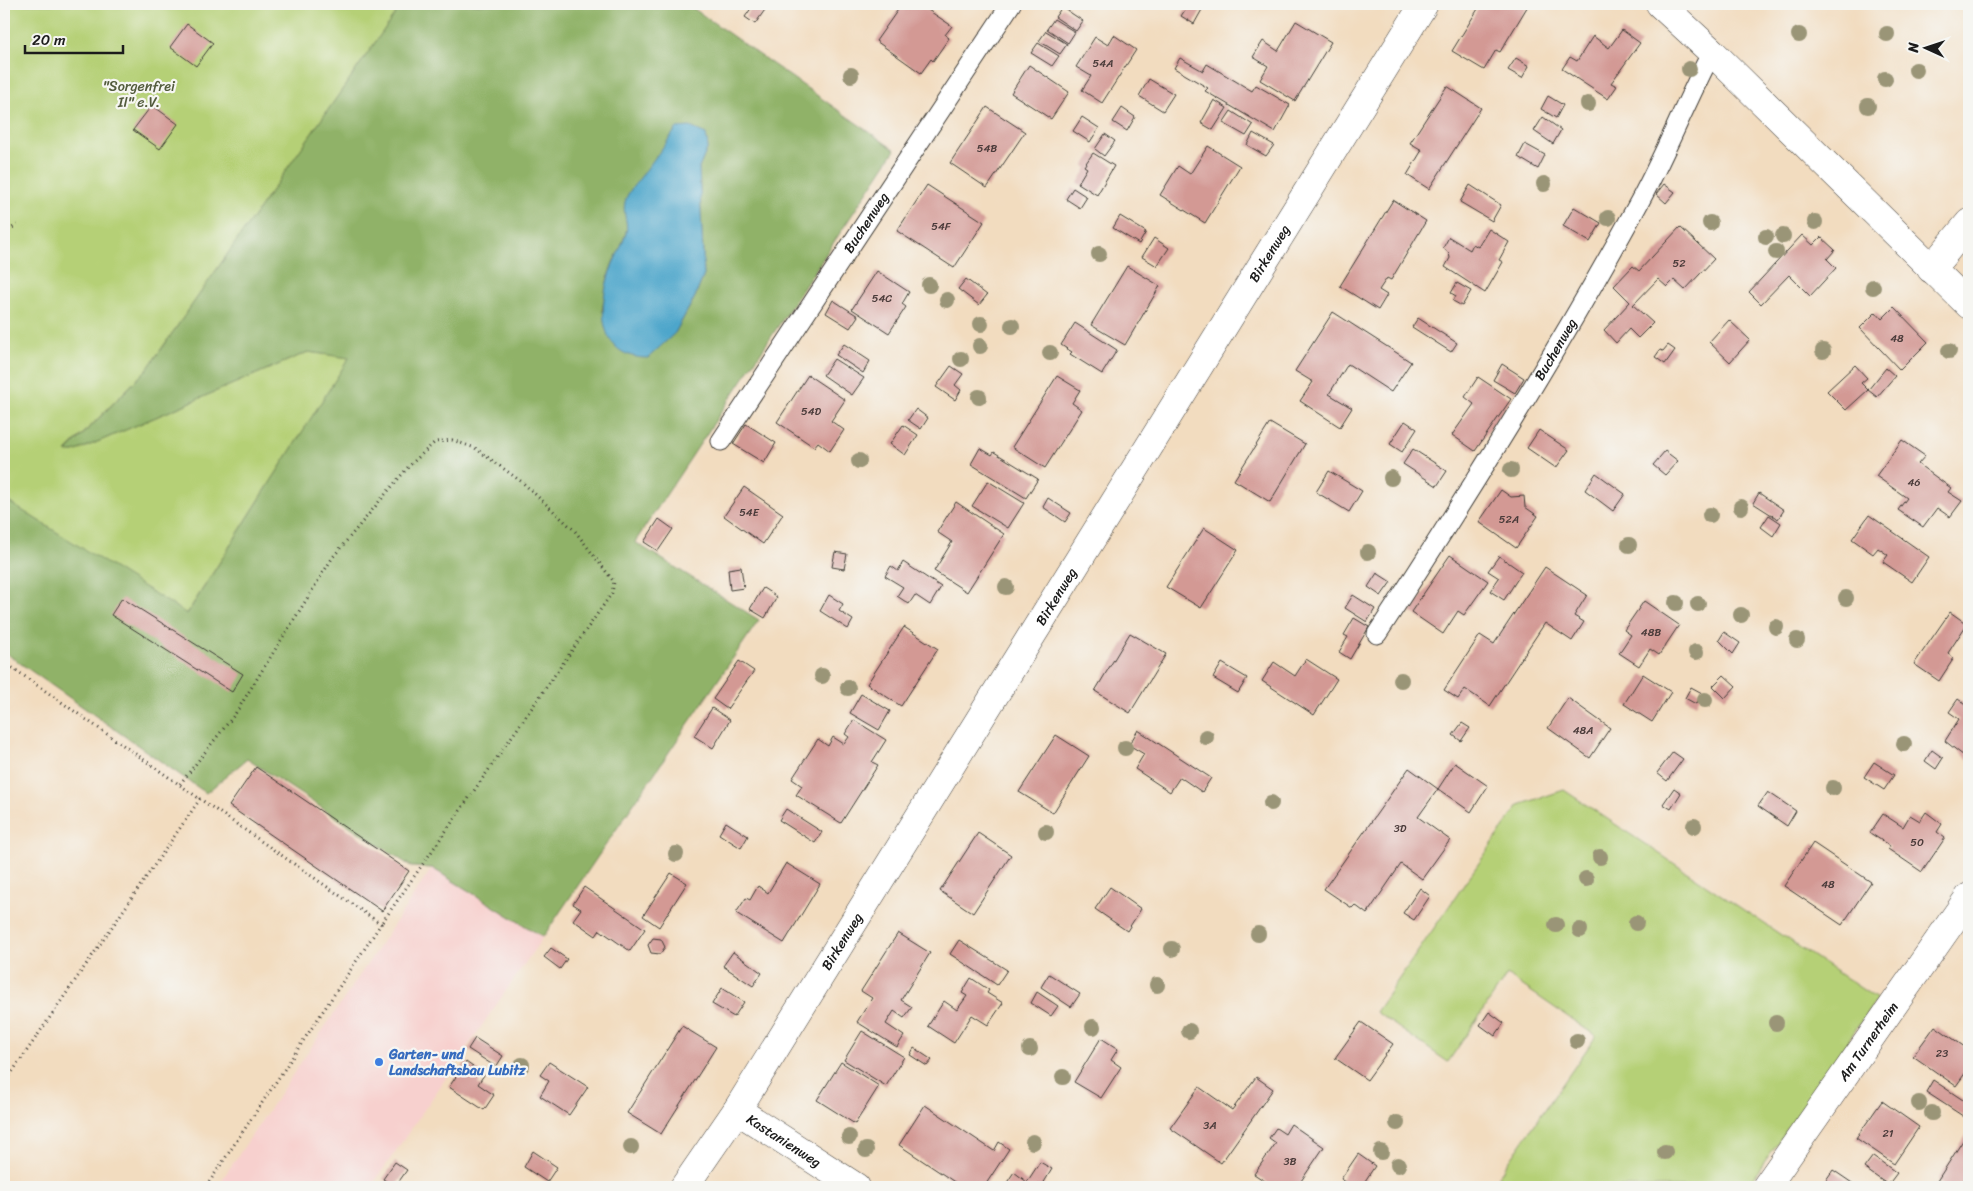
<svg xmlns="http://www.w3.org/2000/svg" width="1973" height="1191" font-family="Sriracha,sans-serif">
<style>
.built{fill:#f7d0ce}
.green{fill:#b5d076;stroke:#687649}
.forest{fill:#90b267;stroke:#566742;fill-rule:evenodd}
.water{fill:#4ea6cb;stroke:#356174}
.building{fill:#d39994}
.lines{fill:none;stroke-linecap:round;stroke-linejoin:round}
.lane-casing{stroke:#3c3934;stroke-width:21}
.street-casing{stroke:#3c3934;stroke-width:29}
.path{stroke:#3c3934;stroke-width:3;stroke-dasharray:1 4;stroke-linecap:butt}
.lane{stroke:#fff;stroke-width:19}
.street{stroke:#fff;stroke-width:28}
.tree{fill:#9a9577}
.shop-dot{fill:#3f7fe0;stroke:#f6f6f2;stroke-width:2}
.labels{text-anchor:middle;stroke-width:4.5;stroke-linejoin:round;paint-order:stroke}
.number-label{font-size:11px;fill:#4a3b3a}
.park-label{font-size:14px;fill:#525b3c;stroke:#f6f6f2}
.street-label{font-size:14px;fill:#1c1c1c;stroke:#f6f6f2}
.shop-label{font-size:14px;font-weight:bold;fill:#366cbe;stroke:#f6f6f2;text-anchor:start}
</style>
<rect width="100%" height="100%" fill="#f6f6f2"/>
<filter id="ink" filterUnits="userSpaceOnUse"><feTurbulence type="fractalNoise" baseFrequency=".02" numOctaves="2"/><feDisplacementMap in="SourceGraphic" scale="10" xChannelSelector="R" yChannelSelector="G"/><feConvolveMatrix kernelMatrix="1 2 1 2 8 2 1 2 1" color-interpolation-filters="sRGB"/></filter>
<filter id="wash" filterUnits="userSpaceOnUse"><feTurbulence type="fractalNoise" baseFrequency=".0096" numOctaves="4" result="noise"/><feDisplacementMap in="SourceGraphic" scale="20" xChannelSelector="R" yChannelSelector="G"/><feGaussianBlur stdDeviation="1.12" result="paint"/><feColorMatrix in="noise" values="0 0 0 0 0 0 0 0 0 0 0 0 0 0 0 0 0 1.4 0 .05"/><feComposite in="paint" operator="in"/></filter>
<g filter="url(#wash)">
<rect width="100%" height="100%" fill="#f2dcbf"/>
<path class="built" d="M432,868l111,69 -172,250h-154z"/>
<path class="green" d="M4,4h398l-254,364 -82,83 8,1 234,-100 42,5 -164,258 -182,-116z
M1564,790l313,209 -130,188h-256l105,-151 -89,-61 -59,87 -72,-50 143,-207z"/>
<path class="forest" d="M402,4h285l208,146 -260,392 124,78 -216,317 -111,-69 -20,-1 -165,-108 -41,34 -202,-141v-153l183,115 162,-256 -41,-6 -234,100h-8l82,-84zM708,147l-9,21 5,107 -9,22 -20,36 -73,-22 6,-35 6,-16 7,-12 6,-19z"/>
<path class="water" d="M690,127l16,7 2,13 -9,21 5,107 -9,22 -20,36 -27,25c-49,0 -50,-47 -39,-83 4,-15 13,-27 17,-42 3,-13 -6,-21 1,-37 4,-8 11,-15 16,-22 11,-15 23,-31 34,-46z"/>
<g id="blocks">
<path class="building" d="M754,4h15l-14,20 -10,-7z
M902,4h17l33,22 -7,9 4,3 -16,23 -2,-2 -10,14 -45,-32z
M1189,4h21l-2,4 -4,-2 -10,18 -13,-8z
M1481,4h48l-29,48 -4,-2 -12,20 -32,-19z
M1062,7l21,14 -7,10 -21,-14z
M1054,19l21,13 -7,11 -21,-14z
M1296,21l35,21 -36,59 -35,-21 8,-14 -15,-9 10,-16 15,10z
M187,24l26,19 -17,23 -26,-19z
M1622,30l18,13 -29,40 6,3 -9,13 -46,-30 8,-12 7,4 16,-25 16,12z
M1046,31l21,13 -7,10 -21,-13z
M1114,35l22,15 -34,53 -20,-13 9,-14 -15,-9 19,-30 13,8z
M1038,43l21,13 -7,10 -21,-13z
M1180,58l23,13 4,-7 45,27 4,-6 34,20 -15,27 -70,-41 3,-3 -34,-20z
M1516,58l13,8 -7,12 -14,-8z
M1029,65l40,27 -18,27 -40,-26z
M1149,79l25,15 -11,17 -24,-15z
M1447,86l34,22 -52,81 -22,-14 15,-25 -12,-7z
M1548,96l15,9 -7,13 -15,-9z
M1214,100l13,8 -14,22 -12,-7z
M152,105l26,19 -18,25 -27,-19z
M987,107l38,25 -38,56 -37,-25z
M1122,108l13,9 -8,14 -14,-9z
M1231,111l22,14 -7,11 -23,-13z
M1082,117l17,11 -9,14 -17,-11z
M1543,117l18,13 -8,14 -19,-13z
M1253,133l21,12 -8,11 -19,-11z
M1105,134l10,7 -11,15 -9,-7z
M1525,144l20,11 -7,14 -20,-12z
M1208,146l32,20 -35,57 -45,-28 18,-29 12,8z
M1093,153l21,13 -17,29 -19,-12 9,-15 -3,-2z
M1664,184l11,8 -9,11 -10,-9z
M927,185l57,37 -30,46 -57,-37z
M1470,185l31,20 -9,16 -32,-19z
M1073,188l14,9 -7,11 -14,-9z
M1393,200l33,21 -35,59 -4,-2 -8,12 8,5 -9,15 -38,-24z
M1574,207l27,16 -11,19 -27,-16z
M1120,216l26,16 -7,12 -26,-16z
M1680,227l34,32 -29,31 -11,-10 -7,7 -9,-8 -25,26 20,18 -15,15 -9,-9 -13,14 -12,-13 26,-28 -16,-16 19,-20 6,5z
M1489,229l20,13 -10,18 4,2 -18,31 -40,-26 5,-9 -1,-5 -6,-5 6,-11 21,13 3,-6 5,3z
M1802,235l11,10 8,-8 14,13 -8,9 9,9 -26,28 -21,-21 -28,29 -12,-12z
M1154,238l15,10 -12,18 -15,-9z
M1127,266l33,20 -35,59 -34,-20z
M877,271l32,21 -7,12 4,3 -17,26 -37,-24z
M966,279l21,16 -8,10 -21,-16z
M1457,283l14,8 -9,15 -9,-5 3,-5 -5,-3z
M833,300l25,16 -8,12 -24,-15z
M1894,307l34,35 -28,28 -40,-42 16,-16 6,7z
M1333,312l78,50 -20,30 -43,-28 -19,30 23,14 -12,19 -40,-26 13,-19 -18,-11z
M1418,318l39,25 -6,9 -39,-25z
M1729,320l21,20 -20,22 -21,-20z
M1075,323l42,27 -15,24 -32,-20 2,-2 -11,-7z
M844,344l26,17 -7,12 -27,-18z
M1668,345l7,5 -10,14 -10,-7 5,-7 3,1z
M834,359l30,19 -12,17 -29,-20z
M1502,364l22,14 -9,15 -22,-13z
M1855,365l12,13 -6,5 7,7 18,-22 9,8 -18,21 -9,-7 -22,20 -19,-19z
M951,366l12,8 -8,11 6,5 -6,10 -19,-13z
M808,375l37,25 -14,21 13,9 -14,21 -12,-9 -4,5 -37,-25z
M1057,376l23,14 -8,13 10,7 -37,58 -33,-21z
M1478,377l33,22 -36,52 -23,-16 22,-31 -9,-7z
M916,409l12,9 -7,11 -13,-9z
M1405,421l12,8 -15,23 -12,-8z
M1270,423l35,21 -35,58 -36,-22z
M746,424l30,19 -12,20 -31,-19z
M903,425l15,10 -13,20 -15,-11z
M1539,430l30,20 -13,18 -29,-20z
M1902,440l23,16 -7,8 33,24 -3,4 14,9 -12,16 -13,-9 -14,19 -25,-17 9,-12 -31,-22z
M980,448l12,7 2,-3 44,27 -12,19 -55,-34z
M1413,449l34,22 -10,15 -34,-22z
M1665,451l13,10 -13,14 -12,-10z
M1329,471l33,20 -13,21 -33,-20z
M1596,473l29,21 -12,17 -28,-21z
M988,481l36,22 -16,25 -36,-22z
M744,487l39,27 -20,30 -39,-28z
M1501,490l10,7 13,-1 1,11 13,9 -22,32 -37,-26z
M1759,493l25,17 -6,9 -25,-16z
M1048,498l23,15 -6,9 -22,-15z
M956,502l48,32 -37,58 -33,-21 18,-29 -15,-10z
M1769,515l12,8 -8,13 -12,-9z
M1869,515l60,42 -17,25 -29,-20 5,-7 -10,-7 -5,6 -21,-15z
M659,519l14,10 -15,22 -14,-9z
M1204,528l34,22 -37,58 -35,-21z
M835,552l12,2 -3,15 -12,-2z
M1450,555l38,26 -24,34 -6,-4 -15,23 -32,-22z
M1499,556l23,16 -18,28 -14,-9 9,-13 -11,-7z
M903,562l38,25 -11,18 -15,-10 -6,9 -12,-8 6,-9 -18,-11 6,-10 7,5z
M741,567l3,21 -14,2 -2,-21z
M1545,567l42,28 -13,21 10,6 -12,19 -27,-18 -55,83 -25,-17 -7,10 -14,-9 36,-55 14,9z
M1377,573l14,9 -10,14 -13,-9z
M763,588l14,9 -12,21 -15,-9z
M829,595l14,9 -4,7 14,9 -5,9 -28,-18z
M1353,595l22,14 -8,13 -22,-14z
M122,598l121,76 -11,18 -121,-77z
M1644,601l35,24 -20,30 -9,-6 -11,17 -20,-13 12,-18 -7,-5z
M1950,612l17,12 -19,29 6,5 -15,23 -25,-17z
M1354,618l15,9 -19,32 -11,-7 9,-15 -4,-2z
M904,627l34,22 -37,57 -34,-22z
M1724,632l16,11 -7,11 -14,-14z
M1130,633l36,21 -36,59 -35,-22z
M1306,659l31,20 -23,36 -52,-34 12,-19 21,14z
M739,661l15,10 -27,38 -14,-10z
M1222,663l25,15 -9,15 -25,-15z
M1643,674l28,18 -19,30 -28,-18z
M1724,675l12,11 -11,12 -12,-12z
M1691,687l11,6 -6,11 -11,-6z
M861,694l29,17 -11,19 -29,-17z
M1568,698l42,30 -20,30 -42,-30z
M1958,699l11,8v53l-24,-19 14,-22 -10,-7z
M712,708l18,12 -17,28 -19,-12z
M854,720l32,20 -14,22 6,3 -37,58 -45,-28 6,-9 -10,-7 26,-40 10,7 5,-9 11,7 5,-7 -4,-3z
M1462,723l8,5 -9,13 -8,-6z
M1138,730l73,48 -9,14 -22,-15 -10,15 -35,-23 9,-15 -15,-9z
M1056,735l33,21 -36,57 -34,-21z
M1932,750l11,8 -7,11 -11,-8z
M1673,752l10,7 -16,22 -10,-8z
M1874,762l20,13 -10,15 -20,-13z
M1455,763l33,23 -17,26 -33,-23z
M256,767l153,104 -27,40 -153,-105z
M1409,768l29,21 -20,28 32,23 -28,39 -21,-15 -34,50 -12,-9 -3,3 -28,-19z
M1674,788l7,5 -10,16 -8,-5z
M1768,792l28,19 -9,15 -29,-20z
M786,809l36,23 -7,11 -36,-23z
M1926,812l16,12 -5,8 8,6 -23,34 -34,-23 2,-3 -20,-13 13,-19 20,13 7,-12 10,6z
M726,822l22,14 -7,12 -22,-14z
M978,833l33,22 -38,58 -33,-22z
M1813,843l58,39 -29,43 -58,-39z
M786,863l34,21 -36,59 -48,-30 10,-15 4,2 8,-14 10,7z
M671,873l16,10 -28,44 -16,-11z
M584,887l61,42 -15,22 -30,-21 -4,6 -23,-16 8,-11 -8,-5z
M1110,887l31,22 -14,22 -32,-22z
M1420,888l10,8 -16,24 -11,-7z
M898,933l32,20 -29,47 11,7 -8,11 -10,-7 -8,13 18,12 -7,11 -40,-25 15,-24 -11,-7z
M653,938l8,1 4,8 -5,7 -9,-1 -3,-8z
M959,940l48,30 -10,15 -47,-31z
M551,948l16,11 -7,10 -16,-12z
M733,952l29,21 -9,13 -30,-20z
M1049,974l31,20 -9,13 -30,-20z
M971,978l18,12 -2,3 16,10 -15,22 -16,-10 -18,28 -26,-17 16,-25 13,9 10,-14 -5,-3z
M722,988l22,14 -10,15 -22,-13z
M1037,992l21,14 -7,10 -20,-13z
M1489,1012l15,11 -9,13 -15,-11z
M1361,1022l32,22 -26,36 -32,-22z
M682,1026l34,21 -55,87 -34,-21z
M1935,1026l34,24v25l-3,-3 -10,14 -43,-30z
M862,1031l42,26 -18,29 -42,-26z
M475,1038l28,18 -7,11 -28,-18z
M1101,1038l17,11 -7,11 10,7 -20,31 -27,-16z
M914,1048l18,12 -5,6 -17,-11z
M466,1062l18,13 -6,9 16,11 -10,15 -35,-23z
M549,1062l39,25 -19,28 -29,-19 9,-15 -9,-6z
M841,1062l38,24 -24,38 -38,-24z
M1256,1077l17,12 -52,74 -51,-35 29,-41 33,23z
M1933,1080l36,24v16l-43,-28z
M1882,1101l37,26 -25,37 -38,-26z
M925,1105l69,46 5,-9 10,7 -25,38h-22l-63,-42z
M1291,1124l33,23 -27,40h-23l-20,-13 22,-31 -7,-5 7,-10 9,6z
M1969,1131v56h-23l-9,-6z
M533,1151l24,16 -10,15 -23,-15z
M1358,1154l17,12 -14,21h-7l-13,-8z
M1873,1156l24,17 -9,12 -24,-17z
M395,1162l12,8 -12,17 -12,-8z
M1040,1162l12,7 -9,15 5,3h-44l10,-15 13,10z
M1833,1170l25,17h-37z"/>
</g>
</g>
<g filter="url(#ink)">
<use href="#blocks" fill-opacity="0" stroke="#3c3934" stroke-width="1"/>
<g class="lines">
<g class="lane-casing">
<g id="lane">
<path id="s1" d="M721,441l290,-437"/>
<path id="s2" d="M1377,634c91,-139 179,-280 259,-426 28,-50 49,-105 76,-156"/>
</g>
</g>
<g class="street-casing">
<g id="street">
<path d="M1660,4l52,48 257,253"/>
<path d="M1931,269l38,-46"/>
<path id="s3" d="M737,1110l119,77"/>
<path id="s4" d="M684,1187l53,-77 687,-1106"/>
<path id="s5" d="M1766,1187l203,-290"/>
</g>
</g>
<path class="path" d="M4,233l13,-8
M4,662l196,137
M180,784l55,-70 98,-157 76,-91 26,-24 17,-2 23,8 47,34 53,49 39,51 -2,11 -231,331
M4,1084l196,-285 181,125 -175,263"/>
<use href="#lane" class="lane"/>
<use href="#street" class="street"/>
</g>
<g class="tree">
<circle cx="1887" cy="34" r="8"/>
<circle cx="1799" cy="35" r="8"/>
<circle cx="1689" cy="69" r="8"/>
<circle cx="1916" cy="70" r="8"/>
<circle cx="851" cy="75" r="8"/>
<circle cx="1885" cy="79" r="8"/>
<circle cx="1588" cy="104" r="8"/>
<circle cx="1868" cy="106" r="8"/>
<circle cx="1544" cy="184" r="8"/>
<circle cx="1608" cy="218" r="8"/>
<circle cx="1815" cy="222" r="8"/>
<circle cx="1710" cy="223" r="8"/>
<circle cx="1783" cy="236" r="8"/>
<circle cx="1766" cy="237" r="8"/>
<circle cx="1776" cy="252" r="8"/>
<circle cx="1099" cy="254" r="8"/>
<circle cx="929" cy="285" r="8"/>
<circle cx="1873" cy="287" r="8"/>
<circle cx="947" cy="300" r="8"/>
<circle cx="981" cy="324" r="8"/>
<circle cx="1012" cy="326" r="8"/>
<circle cx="980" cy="346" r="8"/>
<circle cx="1823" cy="351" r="8"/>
<circle cx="1949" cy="351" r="8"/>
<circle cx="1050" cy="353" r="8"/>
<circle cx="961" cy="359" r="8"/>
<circle cx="979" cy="397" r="8"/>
<circle cx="859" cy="461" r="8"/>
<circle cx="1511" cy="470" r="8"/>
<circle cx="1391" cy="478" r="8"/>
<circle cx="1741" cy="507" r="8"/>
<circle cx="1710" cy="515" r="8"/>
<circle cx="1629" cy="545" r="8"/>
<circle cx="1368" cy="552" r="8"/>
<circle cx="1006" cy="587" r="8"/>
<circle cx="1846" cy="598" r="8"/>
<circle cx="1676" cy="603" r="8"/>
<circle cx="1698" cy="604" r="8"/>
<circle cx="1741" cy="615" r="8"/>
<circle cx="1776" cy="627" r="8"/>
<circle cx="1797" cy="640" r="8"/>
<circle cx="1696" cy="652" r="8"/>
<circle cx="822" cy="676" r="8"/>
<circle cx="1401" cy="680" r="8"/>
<circle cx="848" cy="688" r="8"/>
<circle cx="1705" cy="700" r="8"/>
<circle cx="1206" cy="737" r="8"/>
<circle cx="1904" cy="744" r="8"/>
<circle cx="1125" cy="748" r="8"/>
<circle cx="1833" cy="788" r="8"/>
<circle cx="1271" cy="803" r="8"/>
<circle cx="1694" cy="826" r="8"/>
<circle cx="1046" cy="832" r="8"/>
<circle cx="676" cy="854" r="8"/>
<circle cx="1600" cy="857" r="8"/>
<circle cx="1586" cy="879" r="8"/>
<circle cx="1636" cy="923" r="8"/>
<circle cx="1556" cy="925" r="8"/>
<circle cx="1580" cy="930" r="8"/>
<circle cx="1258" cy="934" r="8"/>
<circle cx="1172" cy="949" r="8"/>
<circle cx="1157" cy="985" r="8"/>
<circle cx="1776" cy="1023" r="8"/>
<circle cx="1093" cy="1027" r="8"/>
<circle cx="1189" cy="1031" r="8"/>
<circle cx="1577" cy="1041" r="8"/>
<circle cx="1030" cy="1049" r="8"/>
<circle cx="522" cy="1065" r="8"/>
<circle cx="1063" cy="1077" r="8"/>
<circle cx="1919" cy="1103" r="8"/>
<circle cx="1932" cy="1113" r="8"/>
<circle cx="1397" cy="1123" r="8"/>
<circle cx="849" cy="1137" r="8"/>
<circle cx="1033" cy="1142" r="8"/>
<circle cx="631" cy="1147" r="8"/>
<circle cx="866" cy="1150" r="8"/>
<circle cx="1381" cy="1152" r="8"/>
<circle cx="1665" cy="1152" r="8"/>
<circle cx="1398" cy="1165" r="8"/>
</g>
</g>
<circle class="shop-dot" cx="379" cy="1062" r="5"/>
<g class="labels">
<g class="number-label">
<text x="1103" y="67">54A</text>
<text x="987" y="152">54B</text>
<text x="941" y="230">54F</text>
<text x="1679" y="267">52</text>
<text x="882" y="302">54C</text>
<text x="1897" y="342">48</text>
<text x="811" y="415">54D</text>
<text x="1914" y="486">46</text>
<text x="749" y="516">54E</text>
<text x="1509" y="523">52A</text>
<text x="1651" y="636">48B</text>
<text x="1583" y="734">48A</text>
<text x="1400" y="832">3D</text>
<text x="1917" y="846">50</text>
<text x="1828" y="888">48</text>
<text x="1942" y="1057">23</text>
<text x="1210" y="1129">3A</text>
<text x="1888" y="1137">21</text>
<text x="1290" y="1165">3B</text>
</g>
<g class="park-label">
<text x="139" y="91">"Sorgenfrei<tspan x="139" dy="16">II" e.V.</tspan></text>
</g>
<g class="street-label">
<text dy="5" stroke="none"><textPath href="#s1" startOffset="262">Buchenweg</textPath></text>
<text dy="5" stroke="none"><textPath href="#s4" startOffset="1102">Birkenweg</textPath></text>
<text dy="5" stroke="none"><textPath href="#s2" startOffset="336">Buchenweg</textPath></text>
<text dy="5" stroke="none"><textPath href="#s4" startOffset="698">Birkenweg</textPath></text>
<text dy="5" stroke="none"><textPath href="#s4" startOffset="292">Birkenweg</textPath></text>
<text dy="5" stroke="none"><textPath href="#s5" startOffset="178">Am Turnerheim</textPath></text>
<text dy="5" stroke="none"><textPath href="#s3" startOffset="56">Kastanienweg</textPath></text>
</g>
<g class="shop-label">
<text x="389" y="1059">Garten- und<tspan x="389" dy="16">Landschaftsbau Lubitz</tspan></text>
</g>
</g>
<rect width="1973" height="1191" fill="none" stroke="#f6f6f2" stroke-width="20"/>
<g transform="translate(1926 48) rotate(273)" stroke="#f6f6f2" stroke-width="4" paint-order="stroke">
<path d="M0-4L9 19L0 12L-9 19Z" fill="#1c1c1c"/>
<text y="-8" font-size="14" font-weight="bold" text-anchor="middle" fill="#1c1c1c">N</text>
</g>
<path d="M25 45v8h98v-8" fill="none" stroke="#1c1c1c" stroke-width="2.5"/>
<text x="32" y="45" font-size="15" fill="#1c1c1c" stroke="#f6f6f2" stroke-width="4" paint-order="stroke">20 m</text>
</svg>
